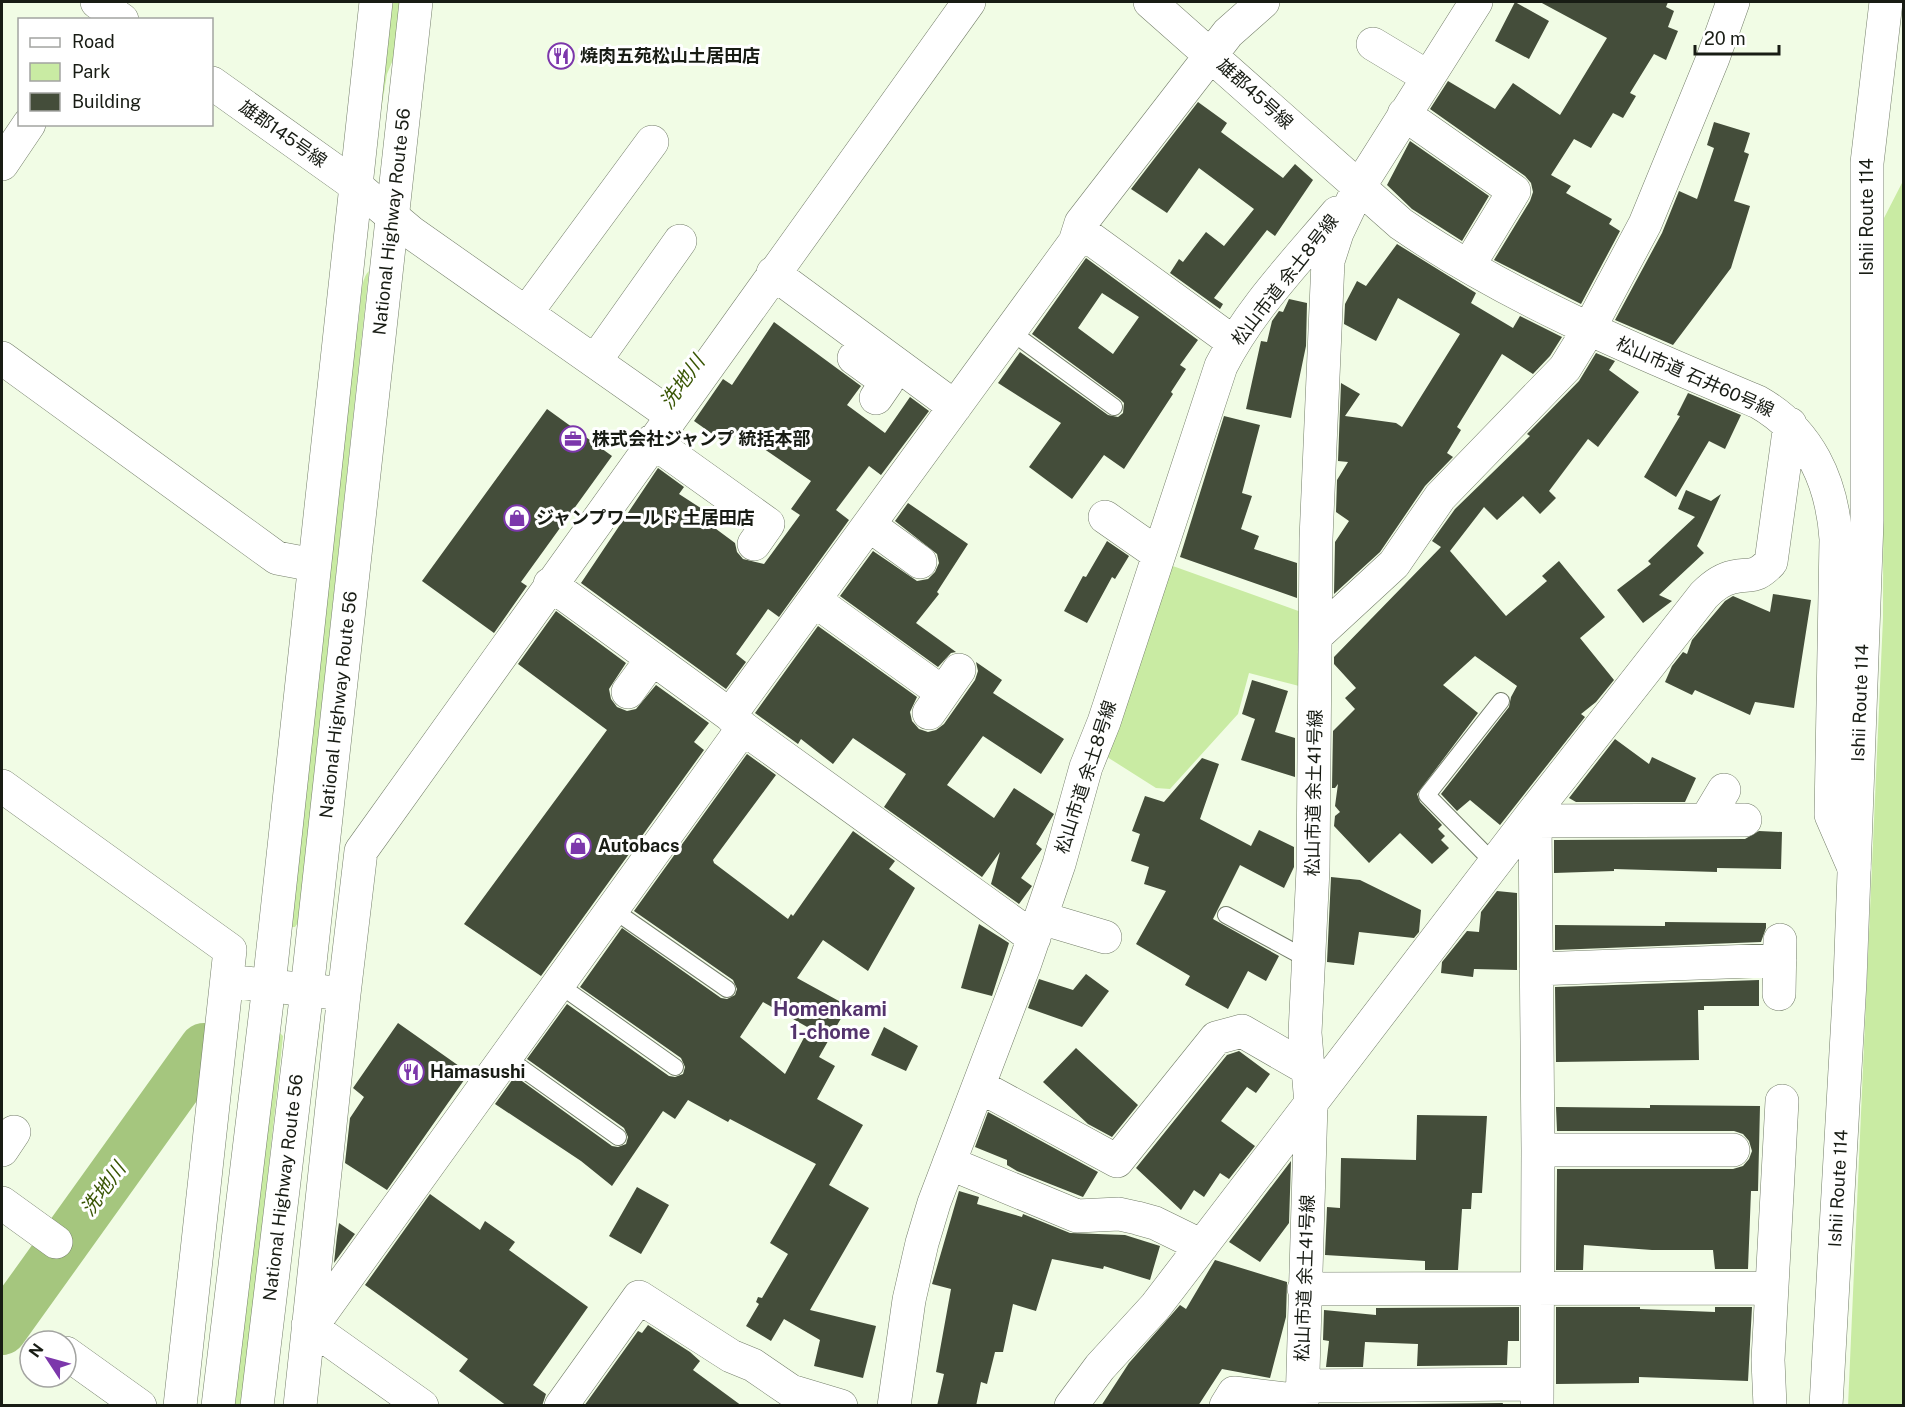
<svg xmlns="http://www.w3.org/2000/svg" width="1905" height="1407" font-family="'Public Sans','Noto Sans JP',sans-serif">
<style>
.green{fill:#c9eba3}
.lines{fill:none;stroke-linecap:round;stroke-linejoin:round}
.river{stroke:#a5c67e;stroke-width:50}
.building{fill:#444d3a;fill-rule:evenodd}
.service-casing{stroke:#747e6a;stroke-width:18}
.minor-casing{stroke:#747e6a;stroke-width:34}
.tertiary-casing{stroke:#747e6a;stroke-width:34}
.trunk-casing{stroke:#747e6a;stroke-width:34}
.service{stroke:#fff;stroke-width:16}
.minor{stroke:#fff;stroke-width:33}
.tertiary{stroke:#fff;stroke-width:33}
.trunk{stroke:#fff;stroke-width:33}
.labels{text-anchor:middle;stroke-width:6;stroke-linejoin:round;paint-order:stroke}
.poi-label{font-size:18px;font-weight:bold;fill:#181c14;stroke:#fff;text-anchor:start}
.street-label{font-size:18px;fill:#181c14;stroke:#fff}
.water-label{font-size:20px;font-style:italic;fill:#3a5605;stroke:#fff}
.neighbourhood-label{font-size:20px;font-weight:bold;fill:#54346d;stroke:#fff}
</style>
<rect width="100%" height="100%" fill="#f1fce5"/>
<path class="green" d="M391,2h10l-6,53 -8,19 -8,48z
M1903,181l1,1224 -56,1 35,-788 1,-400z
M369,271l-71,652 -3,4h-5l63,-585c10,-18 4,-61 16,-71z
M1170,565l134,48 -1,74 -54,-14 -11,41 -68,75 -14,-1 -52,-33z
M280,1033l3,3 -5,47 -36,322 -8,1 44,-372z"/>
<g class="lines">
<path class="river" d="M2,1330l202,-282"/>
</g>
<path class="building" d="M1515,2l34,19 -20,38 -34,-18z
M1540,2h128l-2,5 8,4 -6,16 10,4 -12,29 -12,-6 -24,39 6,3 -13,22 -10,-5 -22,35 -17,-9 -23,36 20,11 -5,7 46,26 -3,5 11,7 -39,73 -87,-44 36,-59 3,-9 -2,-9 -6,-7 -95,-67 18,-28 47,28 18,-26 47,32 47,-77z
M1198,102l29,21 -6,9 62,46 12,-14 18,16 -38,56 -8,-6 -53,68 9,6 -3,5 -50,-36 9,-14 4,3 23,-30 18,14 30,-37 -55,-41 -32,45 -36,-24z
M1714,122l36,11 -6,19 5,2 -15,47 16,5 -19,62 -58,77 -58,-25 47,-87 17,-42 18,8 17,-51 -7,-3z
M1410,141l79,55 -27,45 -50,-32 -25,-24z
M1397,244l79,49 -5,10 42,25 7,-12 42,21 -12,19 -17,18 -31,-20 -45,73 4,3 -14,23 6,4 -28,29 -45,66 -46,42 1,-52 14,-21 -13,-9 1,-32 11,-18 -10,-1 3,-78 19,11 -15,22 51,7 6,4 58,-93 -62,-36 -22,43 -32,-17 1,-20 12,-23 9,5z
M1086,258l112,82 -18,25 6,4 -15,23 2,2 -49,75 -20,-14 -32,44 -43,-32 32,-44 -63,-40 22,-31 88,63 10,2 5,-4 1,-10 -4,-4 -88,-65zM1102,293l37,24 -26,37 -35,-26z
M1289,299l18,4 -1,43 -15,72 -45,-9 15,-68 6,1 5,-21 7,-10 4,1z
M774,322l87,64 -14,19 38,28 25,-36 19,14 -48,64 -12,-9 -33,44 13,10 -70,97 -11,-8 -32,45 10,8 -20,27 -145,-106 77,-115 26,19 -5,7 34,22 -5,7 27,20 2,9 6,7 21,5 36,-49 -9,-6 20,-28 -73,-50 -10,14 -34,-24 29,-42 9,6z
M1596,353l19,8 -6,9 30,22 -41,55 -10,-8 -39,52 7,7 -16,16 -17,-18 -26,24 -13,-13 -34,44 56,65 41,-35 -5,-5 17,-15 46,56 -25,21 34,42 -18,22 -15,12 4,3 -85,108 -30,-25 -13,11 -16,-17 68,-87 2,-10 6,-11 -42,-30 -32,29 35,28 -61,81 3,8 22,23 -4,4 7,7 -4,4 8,8 -17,16 -32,-31 -31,30 -35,-37 1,-10 5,-4 -5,-6 3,-22 -3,4h-3l1,-57 22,-22 -10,-11 11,-10 -22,-24v-7l107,-110 -9,-6 23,-32 75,-73 -3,-2 52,-53z
M1688,393l53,22 -16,34 -16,-8 -33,56 -32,-20 36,-61 -3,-1z
M547,409l65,47 -91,126 6,4 -33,47 -72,-52z
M1224,416l36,9 -18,68 10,3 -11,33 18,7 -5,13 43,14v35l-117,-41z
M1686,490l25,11 10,-7 -24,52 7,7 -45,42 13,6 -29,22 -26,-33 34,-26 -3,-3 47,-44 -17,-8z
M908,503l60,41 -31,48 2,2 -23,29 40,29 -5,1 -13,14 -98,-71 33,-45 44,30 11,-2 7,-7 4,-9 -2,-9 -42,-33z
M1107,541l22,15 -14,23 -3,-2 -25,46 -23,-12 19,-35 3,1z
M1773,594l38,6 -17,108 -39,-6 -5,13 -55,-25 -3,5 -27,-13 7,-16 11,-14 4,2 5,-14 33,-39 8,-5 37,16z
M556,611l70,52 -17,26 2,10 6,8 10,4 9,-2 20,-24 53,38 -15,19 10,8 -163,226 -77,-52 143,-194 -89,-66z
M818,626l99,71 -7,15 2,9 7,8 9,3 8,-2 8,-6 31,-44 3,-9 -2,-9 26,18 -9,13 71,46 -23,35 -58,-38 -36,49 47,33 20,-30 40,26 -18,30 6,5 -21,29 11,8 -13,18 -28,-20 9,-32 -18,25 -98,-70 22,-33 -53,-36 -20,26 -32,-25 -3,5 -43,-31z
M1252,680l36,11 -13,41 20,6v39l-54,-17 14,-41 -13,-5z
M1615,739l34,25 3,-7 44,21 -11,24h-109l-7,-4z
M747,754l29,21 -63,85 1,3 74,56 3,-5 2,2 60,-85 42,30 -6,8 26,19 -47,83 -45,-31 -26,38 51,28 -29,51 16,9 -18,33 46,26 -34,60 40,23 -59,102 66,16 -13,52 -49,-12 6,-26 -36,-21 -13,22 -25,-15 13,-22 -3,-2 2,-5 4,1 26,-44 -18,-11 46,-79 -86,-45 -2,3 -40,-22 -13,19 -12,-8 -51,75 -31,-25 -86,-57 20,-28 97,70 6,1 8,-3 2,-7 -4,-9 -97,-69 40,-55 102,72 6,1 8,-3 2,-7 -4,-9 -101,-71 42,-59 99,70 6,1 8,-4 2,-6 -4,-9 -99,-69zM763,1002l46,26 -24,46 -45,-37z
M1202,758l17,6 -19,55 51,27 8,-16 35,17v20l-10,21 -44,-23 -27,54 66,37 -13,25 -18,-10 -20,38 -43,-24 5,-9 -54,-32 30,-53 -22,-7 5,-17 -18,-6 9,-27 -8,-3 13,-35 19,6z
M1759,831l23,1 -1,37 -64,-1v4l-103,-3v2l-60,2v-33l191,-1z
M1331,877l29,3 61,30 -2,22 -5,6 -55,-6 -5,33 -27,-3z
M1497,891l20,2v77l-43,-1 -1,8 -32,-4 1,-11 25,-31 12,1 2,-20z
M1665,922l101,1v5l-5,14 -206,8v-25l110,1z
M979,924l30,19 -17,53 -31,-8z
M1086,974l23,17 -27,36 -54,-19 11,-29 34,11z
M1759,980v26h-55v4h-6l1,50 -143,2 -1,-75z
M398,1023l71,50 -82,117 -42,-27 5,-45 14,-21 -11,-9z
M884,1027l34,19 -12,25 -35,-16z
M1076,1048l62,57 -26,32 -24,-13 -45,-42z
M1239,1051l31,23 -14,19 -9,-6 -26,34 34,25 -26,33 -9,-6 -16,24 -10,-7 -13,20 -45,-42 91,-113z
M1650,1105l110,1 -2,85h-7l-3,78h-33l-2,-19h-61l-68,-5 -1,25h-27l1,-101h176l10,-3 6,-7 3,-8 -3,-10 -6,-7 -9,-3h-177l-1,-24 94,1z
M988,1112l110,60 -15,25 -66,-26 -10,-6v-5l-32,-13z
M1417,1115l70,1 -5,77h-10l-1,16h-9l-4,61h-33v-9l-100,-6 2,-48 13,1 1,-50 75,2z
M1291,1161l-2,62 -29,39 -31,-20z
M637,1187l32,18 -28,49 -32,-18z
M959,1191l20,6 -2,7 45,13 1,-3 47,19 55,2 35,11 -10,34 -46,-14 -1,3 -51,-10 -16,52 -23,-7 -10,48h-8l-8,32 -6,-2 -5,24h-39l7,-32 -8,-2 15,-83 -19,-5z
M430,1194l50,36 5,-9 30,21 -6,8 79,57 -55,78 13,9 -4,12h-35l-48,-35 9,-12 -103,-74z
M339,1223l16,11 -21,29 3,-27z
M1215,1260l72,22 -1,35 -16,61 -48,-9 -24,37h-97l28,-43 51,-58 6,4z
M1519,1307v34h-11l-1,24 -90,1 1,-22 -53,-2 -2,25h-37l3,-26 -6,-1 1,-30 52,5v-7z
M1556,1307h84v2l75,3v-5h37l-4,74 -109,-4v6l-83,1z
M648,1325l42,27 10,9 -7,9 49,36h-158l54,-75 4,2z
M1503,1403l-1,3h-87v-2z"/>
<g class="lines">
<g class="service-casing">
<path id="service" d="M1010,331l104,76
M1494,863l-67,-68 74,-94
M612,909l115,80
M1226,915l83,45
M558,984l117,83
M506,1057l112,80"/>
</g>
<g class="minor-casing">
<path id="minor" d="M97,2l25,18
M1150,2l251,222c109,75 235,127 357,178 51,29 74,79 78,137l-5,276 23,53
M1373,44l55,33
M212,83l143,102 57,48 259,182
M1404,114l110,77 -45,74
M2,164l27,-40
M1079,230l154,112
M773,273l182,134
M526,313l126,-171
M2,358l275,200 37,7
M854,358l33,24 -11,16
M595,361l85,-120
M652,441l116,83 -14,20
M1105,517l53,37
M869,525l51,37
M550,584l180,131
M814,600l129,93
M1316,636l78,-72 46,-67 125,-129 24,-39 56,-105 68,-166 20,-56
M628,692l24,-33
M929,713l30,-43
M743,728l291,210
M2,786l228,164 -50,456
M1530,817l5,4 3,329 -1,256
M1706,820l18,-30
M1535,821l210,-1
M1041,918l64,19
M1536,969l244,-9
M227,981l117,13 -44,412
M344,994l17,-143 608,-849
M1779,994l1,-54
M979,1086l138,75 99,-123 26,-7 66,38
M2,1150l12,-18
M1538,1150h195
M949,1163l128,53 42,-2 18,4 18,5 47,23
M2,1203l54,39
M1304,1289l468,-1
M308,1325l114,81
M312,1326l431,-598 -13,-13 345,-473 6,-19 147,-190 35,-31
M66,1353l74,53
M1302,1386l234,-2
M561,1406l78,-109 92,59 22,9 38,26 50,15
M894,1406l15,-106 13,-57 12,-40 90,-237 35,-102 27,-97 18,-45 117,-356c29,-57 75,-104 116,-153
M1071,1406l29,-39 55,-60 375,-490 174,-222c8,-8 18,-16 29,-18 19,-4 22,2 38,-15l19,-138
M1226,1406l8,-13 68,8
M1302,1406l9,-302 -6,-71 8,-164 3,-330 12,-278 9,-28 22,-46 117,-185
M1770,1406l-2,-46 14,-259"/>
</g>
<g class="tertiary-casing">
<g id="tertiary">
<path id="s1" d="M1826,1406l24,-425 17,-460v-358l19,-161"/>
</g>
</g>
<g class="trunk-casing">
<g id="trunk">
<path d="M218,1406l51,-421 107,-983"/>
<path id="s2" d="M257,1406l50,-416 109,-988"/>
</g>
</g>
<use href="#service" class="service"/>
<use href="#minor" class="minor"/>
<use href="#tertiary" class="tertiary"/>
<use href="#trunk" class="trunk"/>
</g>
<defs>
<g id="restaurant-ring" transform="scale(1.35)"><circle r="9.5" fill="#fff" stroke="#7c37ab" stroke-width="1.5"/><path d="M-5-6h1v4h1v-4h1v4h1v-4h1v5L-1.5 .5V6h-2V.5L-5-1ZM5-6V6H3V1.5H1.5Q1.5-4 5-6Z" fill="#7c37ab"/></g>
<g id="office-ring" transform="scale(1.35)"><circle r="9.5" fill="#fff" stroke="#7c37ab" stroke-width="1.5"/><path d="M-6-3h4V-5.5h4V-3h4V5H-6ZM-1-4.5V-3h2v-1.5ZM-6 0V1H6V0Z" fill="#7c37ab"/></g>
<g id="shop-ring" transform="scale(1.35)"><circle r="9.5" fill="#fff" stroke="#7c37ab" stroke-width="1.5"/><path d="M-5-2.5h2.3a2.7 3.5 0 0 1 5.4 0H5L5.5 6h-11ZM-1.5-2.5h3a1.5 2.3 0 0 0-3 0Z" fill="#7c37ab"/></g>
</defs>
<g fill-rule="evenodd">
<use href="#restaurant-ring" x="561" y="56"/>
<use href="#office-ring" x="573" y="439"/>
<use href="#shop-ring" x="517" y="518"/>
<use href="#shop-ring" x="578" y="846"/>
<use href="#restaurant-ring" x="411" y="1072"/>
</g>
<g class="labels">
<g class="poi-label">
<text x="580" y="62">焼肉五苑松山土居田店</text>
<text x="592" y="445">株式会社ジャンプ 統括本部</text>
<text x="536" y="524">ジャンプワールド 土居田店</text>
<text x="598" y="852">Autobacs</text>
<text x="430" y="1078">Hamasushi</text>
</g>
<g class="street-label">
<text transform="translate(1255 94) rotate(42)" y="6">雄郡45号線</text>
<text transform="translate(283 134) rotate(35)" y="6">雄郡145号線</text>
<text dy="6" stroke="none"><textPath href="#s1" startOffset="1190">Ishii Route 114</textPath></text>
<text dy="6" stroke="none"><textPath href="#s2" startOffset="1192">National Highway Route 56</textPath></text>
<text transform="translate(1285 280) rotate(-52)" y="6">松山市道 余土8号線</text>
<text transform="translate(1695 377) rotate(24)" y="6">松山市道 石井60号線</text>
<text dy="6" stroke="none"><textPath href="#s1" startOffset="704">Ishii Route 114</textPath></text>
<text dy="6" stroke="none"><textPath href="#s2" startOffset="706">National Highway Route 56</textPath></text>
<text transform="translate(1086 777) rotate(-72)" y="6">松山市道 余土8号線</text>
<text transform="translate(1314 793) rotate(-89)" y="6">松山市道 余土41号線</text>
<text dy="6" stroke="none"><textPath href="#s2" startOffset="220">National Highway Route 56</textPath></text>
<text dy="6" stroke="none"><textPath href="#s1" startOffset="218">Ishii Route 114</textPath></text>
<text transform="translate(1305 1278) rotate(-88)" y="6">松山市道 余土41号線</text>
</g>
<g class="water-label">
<text transform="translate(682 382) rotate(-54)" y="7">洗地川</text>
<text transform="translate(103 1189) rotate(-54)" y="7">洗地川</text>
</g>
<g class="neighbourhood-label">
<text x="830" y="1016">Homenkami<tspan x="830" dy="23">1-chome</tspan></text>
</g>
</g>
<rect width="1905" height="1407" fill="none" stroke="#181c14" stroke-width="6"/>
<rect x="18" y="18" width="195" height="108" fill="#ffffff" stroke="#a3a4a1" stroke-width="1.5"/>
<rect x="30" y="38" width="30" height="9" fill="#ffffff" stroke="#a3a4a1" stroke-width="1.5"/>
<text x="72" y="48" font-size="18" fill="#181c14">Road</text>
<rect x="30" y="63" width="30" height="18" fill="#c9eba3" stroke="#a3a4a1" stroke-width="1.5"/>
<text x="72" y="78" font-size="18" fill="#181c14">Park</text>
<rect x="30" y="93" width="30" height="18" fill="#444d3a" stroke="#a3a4a1" stroke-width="1.5"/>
<text x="72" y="108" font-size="18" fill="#181c14">Building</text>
<g transform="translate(48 1359) rotate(306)"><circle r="28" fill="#ffffff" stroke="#a3a4a1" stroke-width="1.5"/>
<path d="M0-4.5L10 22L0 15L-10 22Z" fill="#7c37ab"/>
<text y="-9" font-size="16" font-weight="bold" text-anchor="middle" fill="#181c14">N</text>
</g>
<path d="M1695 45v9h84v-9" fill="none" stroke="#181c14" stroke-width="3"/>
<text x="1704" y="45" font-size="18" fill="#181c14" stroke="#ffffff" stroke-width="4.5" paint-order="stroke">20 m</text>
</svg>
